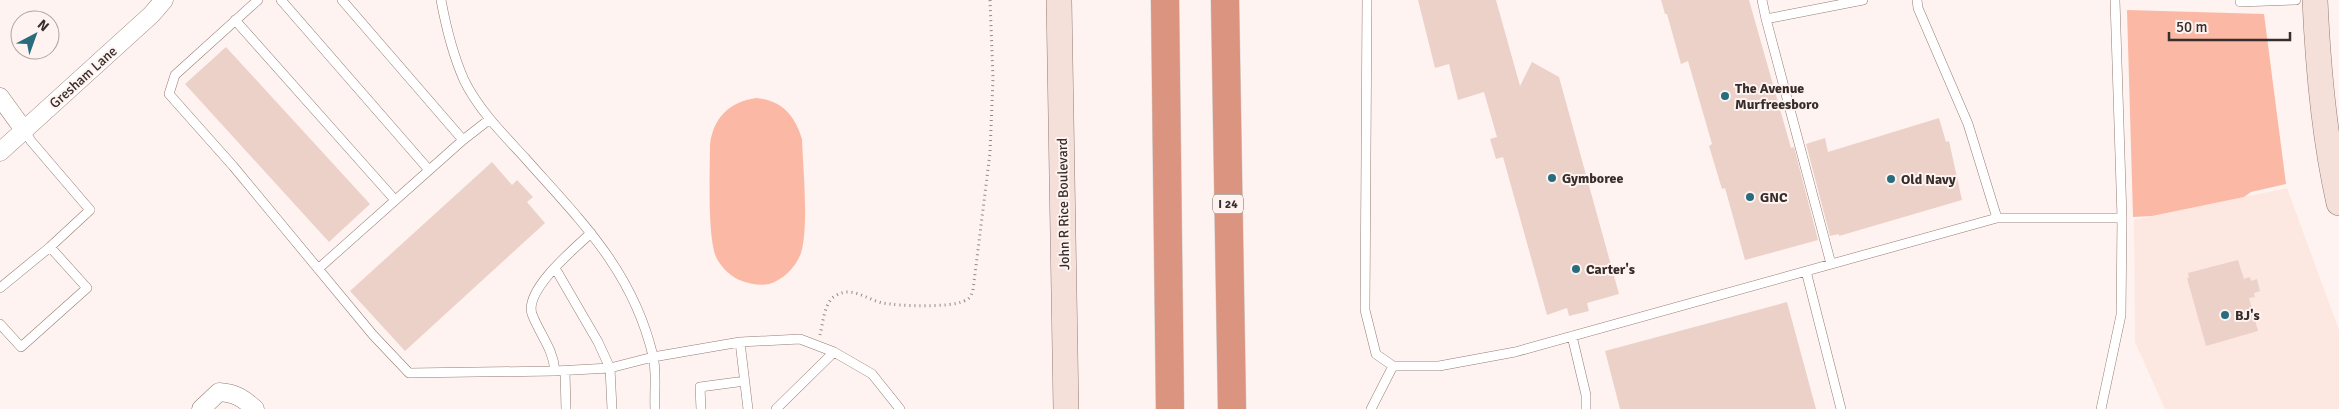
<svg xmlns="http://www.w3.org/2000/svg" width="2339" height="409" font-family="Signika,sans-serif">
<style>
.built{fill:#fde7e1}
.green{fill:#fbb9a5}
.building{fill:#ecd1c9}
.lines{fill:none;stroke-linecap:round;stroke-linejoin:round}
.lane-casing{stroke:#957c75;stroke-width:10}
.street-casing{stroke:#957c75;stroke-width:19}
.secondary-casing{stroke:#957c75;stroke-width:26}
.highway-casing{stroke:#d3d1d0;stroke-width:29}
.path{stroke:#938986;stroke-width:3;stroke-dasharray:1 4;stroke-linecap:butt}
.lane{stroke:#fff;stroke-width:9}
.street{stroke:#fff;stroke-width:18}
.secondary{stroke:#f4dfd9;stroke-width:25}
.highway{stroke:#da947f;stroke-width:28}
.poi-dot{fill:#286c7d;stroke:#fef3f0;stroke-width:2}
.labels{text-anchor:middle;stroke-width:4;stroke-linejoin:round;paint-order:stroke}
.shield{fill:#fef3f0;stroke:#736865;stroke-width:1}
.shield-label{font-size:12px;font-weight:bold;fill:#372d2a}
.street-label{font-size:14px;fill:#372d2a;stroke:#fef3f0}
.poi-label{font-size:14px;font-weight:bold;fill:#372d2a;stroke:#fef3f0;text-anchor:start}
</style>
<rect width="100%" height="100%" fill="#fef3f0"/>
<path class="built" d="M2287,188l52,142v79h-174l-30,-67 -1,-122z"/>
<path class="green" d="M2127,10l137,4 22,170 -35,8 -7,5 -92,19 -19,1z
M756,98c25,2 39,17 46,41 1,30 7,87 -1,114 -5,14 -18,27 -32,31 -9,2 -18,0 -27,-3 -10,-3 -20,-13 -25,-22 -10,-19 -7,-89 -7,-114 3,-27 19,-43 46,-47z"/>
<path class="building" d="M1418,0h78l24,86 12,-24 27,15 60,217 -32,9 2,8 -20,5 -2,-8 -20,7 -44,-158 -7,2 -6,-20 7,-2 -13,-45 -26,8 -9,-36 -14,4z
M1661,0h88l42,148 3,-1 24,93 -73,20 -20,-72 -3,1 -13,-43 3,-2 -24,-83 -7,3 -14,-50h-2z
M226,47l144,157 -41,38 -144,-158z
M1939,118l7,24 3,-1 13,59 -123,36v-2l-9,2 -24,-92 19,-6 3,14z
M492,162l20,23 5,-5 16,17 -6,5 18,21 -140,128 -55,-60z
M2238,260l6,19 6,-2 1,4 6,-2 3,12 -6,2 1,4 -6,1 9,33 -52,15 -19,-68h2l-1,-5z
M1787,302l29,107h-196l-15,-58z"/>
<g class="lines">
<g class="lane-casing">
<path id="lane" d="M258,0l-83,75 -6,19 64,72 140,169 36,38 146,-2
M281,0l148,170
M342,0l121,140 27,-21
M441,0c5,27 12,55 23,80 14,29 39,54 61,78 56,63 108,113 128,198 4,16 1,36 2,53
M1367,0l-2,310 11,44 17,12h46l76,-14 482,-134h125
M1762,0l4,19 97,-19
M1917,0l1,8 50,116 29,94
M2240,0v2l56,-2
M1766,19l65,245
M235,20l160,180
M591,233c-16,15 -67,57 -59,81 8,21 21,34 23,57l55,-3 43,-11 87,-15 60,-3 34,13 38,22 28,35
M555,268l43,74 12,26 2,41
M318,269l145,-129
M1806,271l35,138
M0,288l50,-41 40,-37 -59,-69 -7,-11
M0,324l21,23 66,-59 -37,-41
M1572,336l14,59v14
M740,342l8,67
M565,371l1,38
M701,409l-1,-22 45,-6
M776,409l58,-57
M1371,409l22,-43
M2101,409l20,-94 1,-97 -7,-218"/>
</g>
<g class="street-casing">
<path id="street" d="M0,97l24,33
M0,152l151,-137 13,-15
M201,409l18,-17c16,1 24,6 36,17"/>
</g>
<g class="secondary-casing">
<path id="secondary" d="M1059,0l7,409
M2315,0c3,68 9,137 24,203"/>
</g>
<g class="highway-casing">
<path id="highway" d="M1165,0l5,409
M1225,0l7,409"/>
</g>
<path class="path" d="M820,335c3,-12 4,-32 15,-39 17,-11 32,4 48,7 15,3 67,5 81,-2 6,-2 7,-5 9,-11l17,-137 3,-75 -3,-78"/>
<use href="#lane" class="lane"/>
<use href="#street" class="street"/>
<use href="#secondary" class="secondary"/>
<use href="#highway" class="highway"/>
</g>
<g class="poi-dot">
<circle cx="1725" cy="96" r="5"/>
<circle cx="1552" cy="178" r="5"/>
<circle cx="1891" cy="179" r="5"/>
<circle cx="1750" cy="197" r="5"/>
<circle cx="1576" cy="269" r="5"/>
<circle cx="2225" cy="315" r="5"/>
</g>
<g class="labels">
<rect class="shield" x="1213" y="194.5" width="30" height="19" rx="4"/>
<g class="shield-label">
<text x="1228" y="208">I 24</text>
</g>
<g class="street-label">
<text transform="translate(83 77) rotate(-42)" y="5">Gresham Lane</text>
<text transform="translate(1063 204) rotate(-91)" y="5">John R Rice Boulevard</text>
</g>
<g class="poi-label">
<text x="1735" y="93">The Avenue<tspan x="1735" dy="16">Murfreesboro</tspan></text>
<text x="1562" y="183">Gymboree</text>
<text x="1901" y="184">Old Navy</text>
<text x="1760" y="202">GNC</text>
<text x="1586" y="274">Carter's</text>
<text x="2235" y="320">BJ's</text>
</g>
</g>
<g transform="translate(35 35) rotate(41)"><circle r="24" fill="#fef3f0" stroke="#aea4a1"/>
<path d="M0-4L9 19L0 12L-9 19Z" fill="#286c7d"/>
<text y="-8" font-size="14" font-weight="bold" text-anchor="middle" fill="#372d2a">N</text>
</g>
<path d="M2169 32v8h121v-8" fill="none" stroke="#372d2a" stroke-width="2.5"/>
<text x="2176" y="32" font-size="15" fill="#372d2a" stroke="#fef3f0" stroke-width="4" paint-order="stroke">50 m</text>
</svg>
